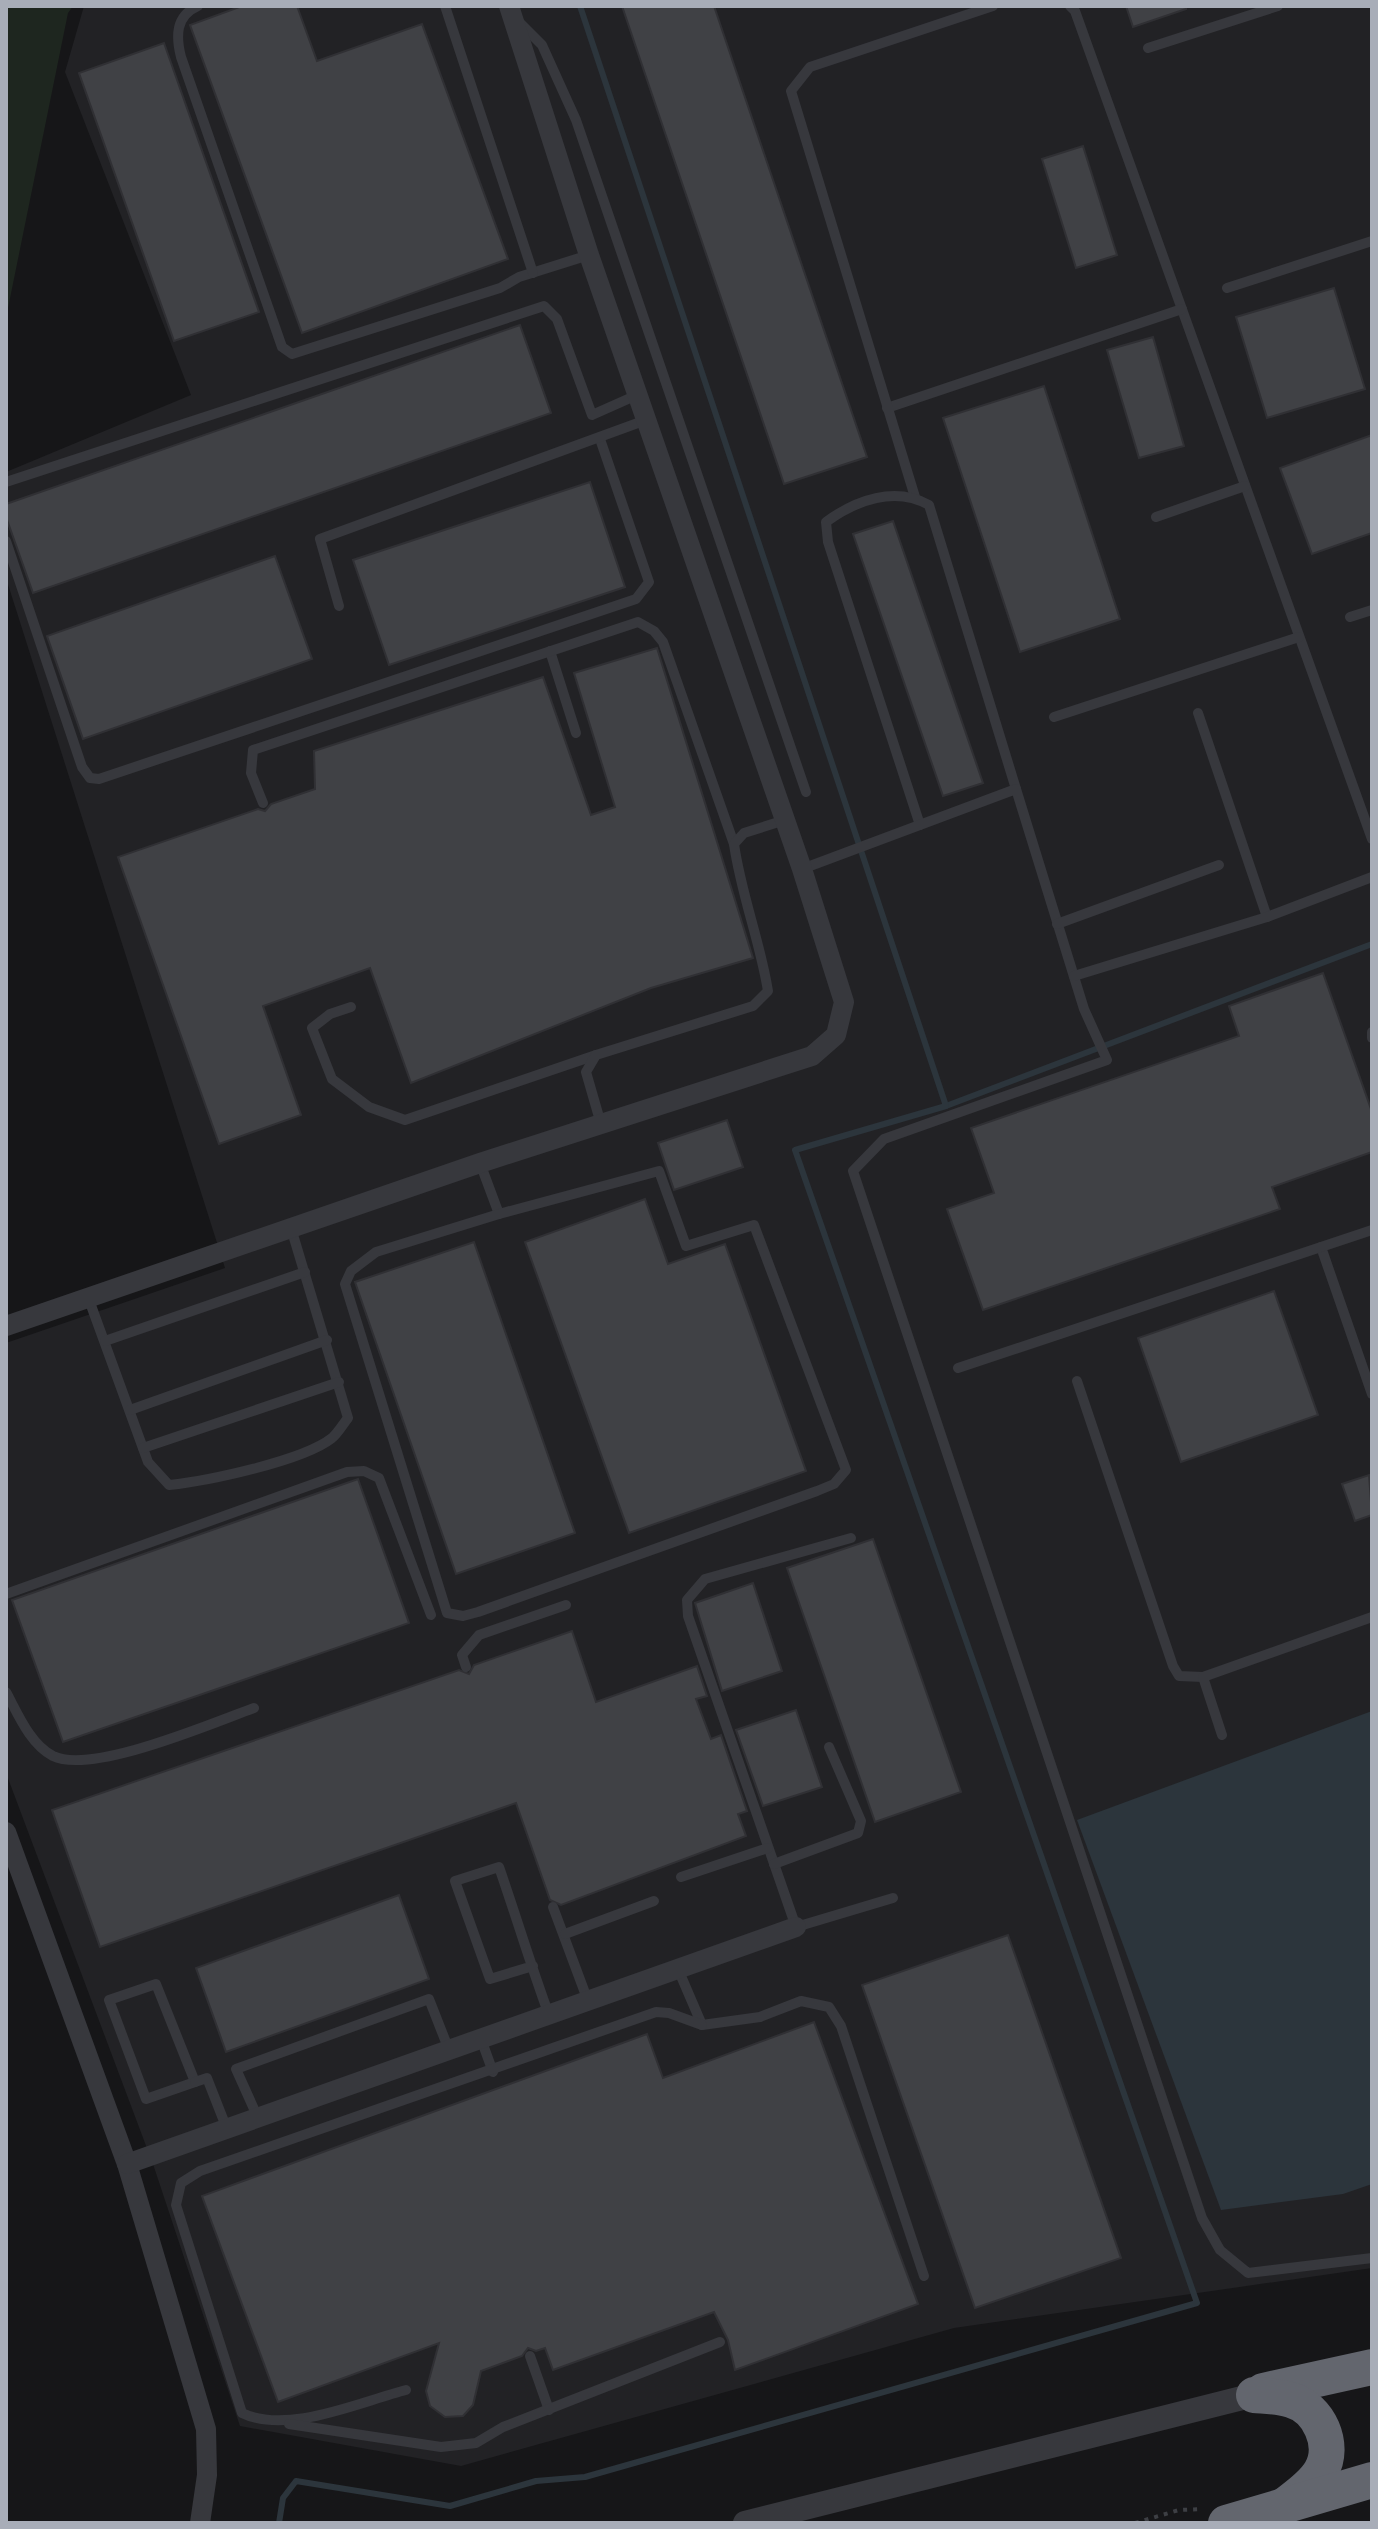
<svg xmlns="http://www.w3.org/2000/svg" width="1378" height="2529" viewBox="0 0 1378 2529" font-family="Inter,sans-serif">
<rect width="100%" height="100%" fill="#161618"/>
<path fill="#222225" d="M84,6H1372V2268L954,2328L461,2466L240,2426L154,2167L6,1773V1343L225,1268L6,578V472L191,395L65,72Z"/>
<path fill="#1e261f" d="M6,6H73L68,13L6,318Z"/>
<path fill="#2c353c" d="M1372,1711V2184L1343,2194L1221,2210L1077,1820Z"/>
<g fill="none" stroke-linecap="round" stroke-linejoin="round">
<g stroke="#2c353c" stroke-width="6">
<path d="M946,1106L1372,944"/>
<path d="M279,2523L283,2498L296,2481L450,2506L536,2481L585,2477L1197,2303L795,1150L946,1106L580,6"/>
</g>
</g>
<g fill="#404145" stroke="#303034" stroke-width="2">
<path d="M242,6H297L317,61L422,24L508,259L302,333L190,25Z"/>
<path d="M622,6H714L867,457L784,484Z"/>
<path d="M1126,6H1186V9L1133,27Z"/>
<path d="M164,43L259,312L174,341L79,73Z"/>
<path d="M1083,146L1117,255L1076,268L1042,159Z"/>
<path d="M1334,288L1365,389L1267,418L1236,317Z"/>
<path d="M520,325L551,413L33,593L6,517V504Z"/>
<path d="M1153,337L1184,446L1139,458L1107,350Z"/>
<path d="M1044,386L1120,619L1020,652L943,418Z"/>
<path d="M1372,435V533L1312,554L1280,468Z"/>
<path d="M590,482L625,587L389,665L353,560Z"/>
<path d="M893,521L983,783L943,796L853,534Z"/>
<path d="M275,556L312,659L83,739L47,636Z"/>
<path d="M657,648L753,958L651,988L411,1083L370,968L263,1006L301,1115L219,1144L118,857L258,809L265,811L271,804L315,789L314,751L543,677L591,815L615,807L574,673Z"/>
<path d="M1323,973L1372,1112V1152L1272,1187L1280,1209L983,1310L947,1209L994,1193L971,1128L1239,1036L1229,1006Z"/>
<path d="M727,1120L743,1167L674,1190L658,1143Z"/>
<path d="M645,1199L668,1264L725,1244L806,1471L629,1533L525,1242Z"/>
<path d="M474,1242L575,1533L456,1574L355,1282Z"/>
<path d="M1274,1291L1318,1415L1181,1462L1138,1338Z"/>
<path d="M1369,1475L1372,1515L1355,1521L1342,1484Z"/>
<path d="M358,1479L409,1623L63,1742L12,1600Z"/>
<path d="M873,1539L961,1792L875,1822L787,1568Z"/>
<path d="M753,1583L782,1671L722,1691L695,1603Z"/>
<path d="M572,1631L596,1702L697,1666L707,1696L696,1699L711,1739L721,1735L747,1811L738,1814L746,1836L561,1905L550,1900L516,1803L100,1947L52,1810L459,1670L469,1674L474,1665Z"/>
<path d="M796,1710L822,1787L763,1806L736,1730Z"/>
<path d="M399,1895L429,1979L226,2052L196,1968Z"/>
<path d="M1008,1935L1121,2258L975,2308L862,1985Z"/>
<path d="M814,2022L918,2304L735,2370L728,2340L714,2312L553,2370L545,2348L536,2351L528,2348L522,2356L481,2371L473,2405L463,2416L445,2417L430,2406L426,2391L439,2343L278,2402L202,2196L647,2034L663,2078Z"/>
</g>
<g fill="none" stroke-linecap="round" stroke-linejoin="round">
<path stroke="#3d3f44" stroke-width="4" stroke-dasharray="4 6" stroke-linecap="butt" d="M1135,2523L1179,2510L1203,2509"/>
<g stroke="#37383d" stroke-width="10">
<path d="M198,6C175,16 176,37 181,57L282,347L292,354L500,288L519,277L589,255"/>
<path d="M445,6L533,273"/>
<path d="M1070,6L1075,11L1372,839"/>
<path d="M520,23L542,45L576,120L806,792"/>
<path d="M1148,48L1278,6"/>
<path d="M1227,288L1372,241"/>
<path d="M887,408L1182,309"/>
<path d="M6,482L544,306L557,319L592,415L637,395"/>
<path d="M915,497L791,91L810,67L993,6"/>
<path d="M1156,517L1245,486"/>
<path d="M6,541L82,767L90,778L99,779L636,599L649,582L600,439"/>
<path d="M339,606L320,539L646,420"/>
<path d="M1350,617L1372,610"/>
<path d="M550,651L576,733"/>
<path d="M1198,713L1267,917"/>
<path d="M1054,717L1299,637"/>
<path d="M263,803L251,773L253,750L638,622L654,631L663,642L734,844"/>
<path d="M920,825L828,542L826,522C856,500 895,486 929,505L1016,789"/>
<path d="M802,869L1016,789L1084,1009L1107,1060L884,1139L853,1171L1202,2218L1220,2250L1248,2273L1372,2258"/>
<path d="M1057,924L1219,865"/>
<path d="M1074,976L1267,917L1372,877"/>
<path d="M351,1007L330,1014L312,1028L332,1079L369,1107L405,1120L596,1055"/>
<path d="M1372,1032V1038"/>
<path d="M601,1124L586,1072L596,1055L753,1006L768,991C760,941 741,894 734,844L744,833L785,820"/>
<path d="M480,1163L499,1214"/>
<path d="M659,1171L686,1246L754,1225L846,1470L834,1484L817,1491L478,1612L463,1616L447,1613L345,1284L351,1271L376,1252L499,1214Z"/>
<path d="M1321,1247L1372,1394"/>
<path d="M88,1297L148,1462L169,1485C207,1481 303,1461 332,1438C338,1433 343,1424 348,1418L291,1228"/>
<path d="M105,1341L305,1272"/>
<path d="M958,1368L1372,1230"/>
<path d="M1077,1381L1173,1666L1179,1676L1203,1677"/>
<path d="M130,1410L327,1340"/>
<path d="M143,1448L339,1382"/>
<path d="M851,1538L705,1579L687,1600L688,1616L796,1927L893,1898"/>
<path d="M6,1594L347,1472L364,1471L379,1478L431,1615"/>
<path d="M466,1667L462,1655L479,1635L566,1605"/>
<path d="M6,1692C18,1714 30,1744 53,1756C92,1775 212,1723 254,1708"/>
<path d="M1222,1735L1203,1677L1372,1617"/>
<path d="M774,1864L858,1833L861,1821L829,1747"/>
<path d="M681,1877L768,1848"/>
<path d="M553,1907L588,2001"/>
<path d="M565,1934L654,1901"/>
<path d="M533,1966L490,1979L455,1881L499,1867C516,1916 531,1966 549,2015"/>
<path d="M678,1969L702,2025L760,2017L801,2001L829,2007L841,2026L924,2276"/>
<path d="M156,1984L195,2082L146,2099L109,2000Z"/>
<path d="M481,2039L493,2072"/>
<path d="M195,2082L207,2078L227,2129"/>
<path d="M258,2118L236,2069L429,1999L449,2050"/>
<path d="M530,2356L549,2410"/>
<path d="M406,2390C359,2402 287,2435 242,2413L176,2205L181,2183L200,2171L656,2012L669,2013L702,2025"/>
<path d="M289,2424L441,2447L476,2443L503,2427L720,2342"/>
</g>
<g stroke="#37383d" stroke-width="20">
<path d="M6,1326L480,1163L812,1056L836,1035L844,1002L802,869L589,255L509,6"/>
<path d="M6,1832L127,2164L206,2429L207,2475L200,2523"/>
<path d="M127,2164L796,1927"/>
</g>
<path stroke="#37383d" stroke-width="24" d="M745,2523L1254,2395"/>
<g stroke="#63666e" stroke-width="36">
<path d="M1263,2391L1372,2367"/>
<path d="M1254,2395C1266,2396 1279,2396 1291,2400C1319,2408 1336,2445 1321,2471C1313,2485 1298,2495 1285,2505"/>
<path d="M1226,2523L1372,2480"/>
</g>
</g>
<rect width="1378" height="2529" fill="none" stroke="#a8adb8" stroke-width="16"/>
</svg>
